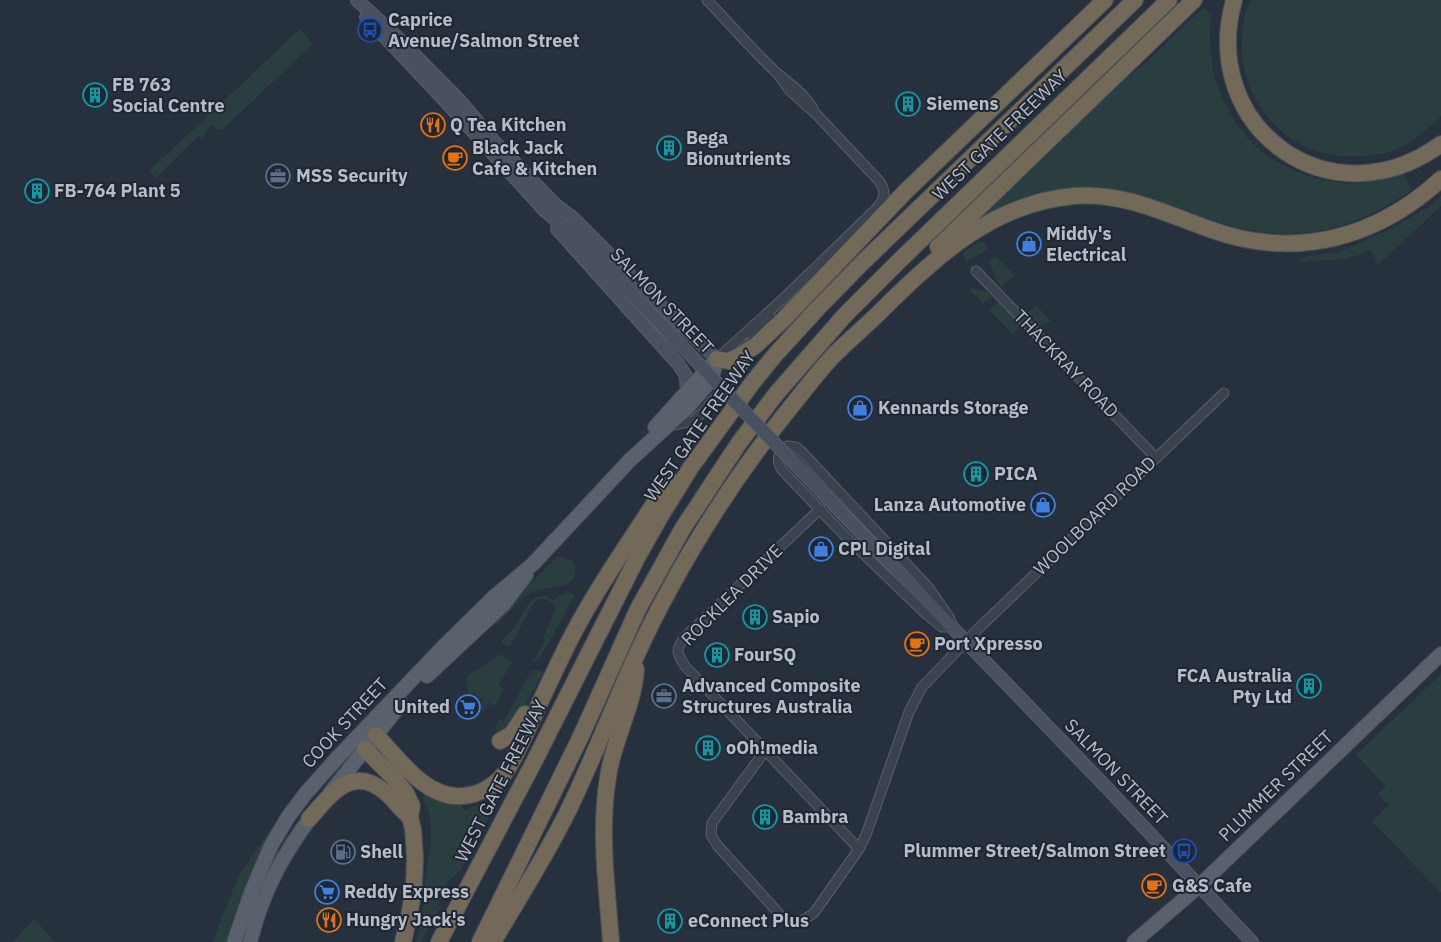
<svg xmlns="http://www.w3.org/2000/svg" width="1441" height="942" viewBox="0 0 1441 942" font-family="'IBM Plex Sans',sans-serif">
<rect width="100%" height="100%" fill="#27303d"/>
<g fill="#2a3d3f">
<path d="M1250,0H1441V116C1428,129 1415,141 1399,148C1388,154 1374,155 1362,156C1277,164 1219,78 1250,0Z"/>
<path d="M1204,7L1210,14C1210,36 1210,58 1215,79C1222,103 1242,136 1262,152C1285,169 1315,180 1343,183C1363,185 1384,178 1403,172L1412,190C1346,235 1288,246 1211,220C1175,208 1140,192 1102,189C1092,188 1079,194 1069,196C1039,204 1010,212 980,220L978,217L1123,80L1141,67Z"/>
<path d="M300,29L313,44L222,130H218L211,125L202,139L199,136L156,178L149,171Z"/>
<path d="M1441,196V206L1378,265L1371,250L1347,259L1298,262L1304,257L1339,252L1388,230L1427,208Z"/>
<path d="M980,241L984,242L987,249C980,256 973,256 966,262L963,253Z"/>
<path d="M995,256L1014,275L1001,287L996,279L989,261Z"/>
<path d="M973,288L985,291L992,296L983,304L970,290Z"/>
<path d="M996,303H999L1020,324V327L1013,334L989,310Z"/>
<path d="M1036,305L1051,321L1039,327L1028,313Z"/>
<path d="M559,556L571,560C574,563 575,566 575,570C575,593 545,584 530,593C517,601 507,615 496,626L493,623L553,560Z"/>
<path d="M570,592L574,596L554,634L538,660L535,661L529,658L535,659L545,640L543,637L556,609C552,599 542,596 534,602L510,646L502,644V640C507,634 514,629 518,622C525,610 529,596 546,596L554,601L559,595Z"/>
<path d="M498,654L517,664L511,663L499,685L504,689L495,706L489,702L485,710H481L483,700L479,698L474,693H468L466,677L495,658Z"/>
<path d="M540,670L543,673L512,729L499,734L495,728L499,719L504,721L531,671Z"/>
<path d="M1441,674V893L1372,821L1389,805L1378,794L1386,786L1355,754L1360,751Z"/>
<path d="M331,751L320,769L272,831L246,883L226,942H213L219,924L240,873L290,801L319,769Z"/>
<path d="M426,794C436,801 449,803 461,804L464,810L482,804L497,794L500,796L471,850L465,859L462,869L448,881L439,899L440,900L438,905L441,907L421,942H416C423,921 424,899 426,877C429,851 438,821 422,798Z"/>
<path d="M34,919L55,942H13Z"/>
</g>
<g fill="none" stroke-linecap="round" stroke-linejoin="round">
<g stroke="#58606b" stroke-width="11">
<g id="street">
<path d="M707,0C730,24 752,50 777,73C791,85 802,92 813,108"/>
<path d="M976,271L1156,458"/>
<path d="M717,359L784,298L875,210C884,201 887,193 880,182L817,115L789,90L778,74"/>
<path d="M669,426L693,421L701,414L742,367L754,335L770,316"/>
<path d="M787,446L796,447L801,451L929,588L949,617L953,627H942L925,613L845,536L782,470C776,461 777,452 787,446Z"/>
<path d="M820,509L686,636C675,649 676,652 685,666L859,849"/>
<path d="M765,751L712,823L711,835L717,845L782,917L793,923L805,919L814,913L859,849L866,835L909,712L922,687L981,626L1224,393"/>
</g>
</g>
<g stroke="#58606b" stroke-width="14">
<g id="secondary">
<path d="M357,0L397,37L461,102L493,140L556,205L572,217L654,299L717,359"/>
<path d="M366,17L446,102L544,210L580,240L654,317"/>
<path d="M557,229L679,365L686,376L687,393"/>
<path d="M836,507L1108,789L1252,942"/>
</g>
</g>
<g stroke="#444b57" stroke-width="16">
<g id="primary">
<path d="M655,427L713,363"/>
<path d="M427,676L503,605L526,575"/>
<path d="M330,793L401,704"/>
<path d="M234,942L251,893L271,846L288,817L306,793L339,756L442,648L495,596L533,564L630,460L688,407L711,380L717,359"/>
<path d="M250,942C263,891 283,853 315,812"/>
<path d="M1134,942L1199,886L1441,654"/>
</g>
</g>
<g stroke="#454d58" stroke-width="18">
<g id="highway">
<path d="M1234,0C1198,129 1332,224 1441,144"/>
<path d="M938,247L1194,0"/>
<path d="M717,359L728,361L741,355L755,346L783,320L905,192L1105,0"/>
<path d="M376,735C398,758 426,799 462,796C478,795 494,787 504,774C512,763 518,750 524,737C536,711 548,685 561,658C589,598 629,543 665,487L671,481"/>
<path d="M500,741L512,734L525,714"/>
<path d="M365,749L394,778L406,793L412,806L410,817L413,829L415,857L414,885L410,911L403,942"/>
<path d="M309,819C330,795 352,764 385,792C394,799 400,809 410,817"/>
<path d="M439,942L535,760L638,556L660,517L691,467L753,382L775,355L818,308L862,263L1135,0"/>
<path d="M480,942L581,736L638,609L683,528L739,443L776,394L845,315L899,261L1169,0"/>
<path d="M493,942C518,899 546,856 568,811C603,739 629,662 668,592C705,523 748,459 798,398C809,384 821,369 833,356C849,340 867,325 883,309C937,255 994,203 1074,196C1124,192 1166,214 1212,230C1296,260 1377,238 1441,179"/>
<path d="M611,942C607,887 599,832 608,777C613,740 634,706 636,669"/>
</g>
</g>
<use href="#street" stroke="#3a424d" stroke-width="9"/>
<use href="#secondary" stroke="#495160" stroke-width="12"/>
<use href="#primary" stroke="#59616d" stroke-width="14"/>
<use href="#highway" stroke="#736958" stroke-width="16"/>
<g stroke="#58606b" stroke-width="14" stroke-linecap="butt">
<path id="secondary-bridge" d="M654,317L836,507"/>
</g>
<use href="#secondary-bridge" stroke="#495160" stroke-width="12"/>
</g>
<defs>
<g id="bus-ring" transform="scale(1.25)"><circle r="9.5" fill="#1f2733" stroke="#1a4fb4" stroke-width="1.5"/><path d="M-5-6H5V4H4V6H2V4H-2V6H-4V4H-5ZM-3.5-4V0h7V-4ZM-3.5 1.2v1.5H-2V1.2ZM2 1.2v1.5H3.5V1.2Z" fill="#1a4fb4"/></g>
<g id="building-ring" transform="scale(1.25)"><circle r="9.5" fill="#1f2733" stroke="#0f9aa8" stroke-width="1.5"/><path d="M-4-6H4V6H1V3H-1V6H-4ZM-2.5-4.3h1.7v1.8h-1.7ZM.8-4.3h1.7v1.8H.8ZM-2.5-1h1.7V.8h-1.7ZM.8-1h1.7V.8H.8Z" fill="#0f9aa8"/></g>
<g id="restaurant-ring" transform="scale(1.25)"><circle r="9.5" fill="#1f2733" stroke="#e8710a" stroke-width="1.5"/><path d="M-5-6h1v4h1v-4h1v4h1v-4h1v5L-1.5 .5V6h-2V.5L-5-1ZM5-6V6H3V1.5H1.5Q1.5-4 5-6Z" fill="#e8710a"/></g>
<g id="cafe-ring" transform="scale(1.25)"><circle r="9.5" fill="#1f2733" stroke="#e8710a" stroke-width="1.5"/><path d="M-5.5-4.5H6V0H3Q3 3.5 0 3.5H-2.5Q-5.5 3.5-5.5 0ZM3-3.2v2h1.7v-2ZM-6 4.5H4V6H-6Z" fill="#e8710a"/></g>
<g id="office-ring" transform="scale(1.25)"><circle r="9.5" fill="#1f2733" stroke="#5c6f8a" stroke-width="1.5"/><path d="M-6-3h4V-5.5h4V-3h4V5H-6ZM-1-4.5V-3h2v-1.5ZM-6 0V1H6V0Z" fill="#5c6f8a"/></g>
<g id="shop-ring" transform="scale(1.25)"><circle r="9.5" fill="#1f2733" stroke="#3f7fe0" stroke-width="1.5"/><path d="M-5-2.5h2.3a2.7 3.5 0 0 1 5.4 0H5L5.5 6h-11ZM-1.5-2.5h3a1.5 2.3 0 0 0-3 0Z" fill="#3f7fe0"/></g>
<g id="supermarket-ring" transform="scale(1.25)"><circle r="9.5" fill="#1f2733" stroke="#3f7fe0" stroke-width="1.5"/><path d="M-6-5.5h2.5l.6 2H6L4.5 2H-2.5L-4.4-4H-6ZM-1.5 3.2a1.3 1.3 0 1 0 .1 0ZM3 3.2a1.3 1.3 0 1 0 .1 0Z" fill="#3f7fe0"/></g>
<g id="fuel-ring" transform="scale(1.25)"><circle r="9.5" fill="#1f2733" stroke="#5c6f8a" stroke-width="1.5"/><path d="M-5.5-6h7V0h2V4h1.3V-2.5L3-4.5l.8-.8L6-3V5H2.5V1h-1V6h-7ZM-4.2-4.7v3.2H.2V-4.7Z" fill="#5c6f8a"/></g>
</defs>
<g fill-rule="evenodd">
<use href="#bus-ring" x="370" y="30"/>
<use href="#building-ring" x="95" y="95"/>
<use href="#building-ring" x="908" y="104"/>
<use href="#restaurant-ring" x="433" y="125"/>
<use href="#building-ring" x="669" y="148"/>
<use href="#cafe-ring" x="455" y="158"/>
<use href="#office-ring" x="278" y="176"/>
<use href="#building-ring" x="37" y="191"/>
<use href="#shop-ring" x="1029" y="244"/>
<use href="#shop-ring" x="860" y="408"/>
<use href="#building-ring" x="976" y="474"/>
<use href="#shop-ring" x="1043" y="505"/>
<use href="#shop-ring" x="821" y="549"/>
<use href="#building-ring" x="755" y="617"/>
<use href="#cafe-ring" x="917" y="644"/>
<use href="#building-ring" x="717" y="655"/>
<use href="#building-ring" x="1309" y="686"/>
<use href="#office-ring" x="664" y="696"/>
<use href="#supermarket-ring" x="468" y="707"/>
<use href="#building-ring" x="708" y="748"/>
<use href="#building-ring" x="765" y="817"/>
<use href="#bus-ring" x="1184" y="851"/>
<use href="#fuel-ring" x="343" y="852"/>
<use href="#cafe-ring" x="1154" y="886"/>
<use href="#supermarket-ring" x="327" y="892"/>
<use href="#restaurant-ring" x="329" y="920"/>
<use href="#building-ring" x="670" y="921"/>
</g>
<g text-anchor="middle" stroke-width="4" stroke-linejoin="round" paint-order="stroke">
<g font-size="18" font-weight="bold" fill="#b7bdc8" stroke="#1f2733" text-anchor="start">
<text x="388" y="26">Caprice<tspan x="388" dy="21">Avenue/Salmon Street</tspan></text>
<text x="112" y="91">FB 763<tspan x="112" dy="21">Social Centre</tspan></text>
<text x="926" y="110">Siemens</text>
<text x="450" y="131">Q Tea Kitchen</text>
<text x="686" y="144">Bega<tspan x="686" dy="21">Bionutrients</tspan></text>
<text x="472" y="154">Black Jack<tspan x="472" dy="21">Cafe &amp; Kitchen</tspan></text>
<text x="296" y="182">MSS Security</text>
<text x="54" y="197">FB-764 Plant 5</text>
<text x="1046" y="240">Middy's<tspan x="1046" dy="21">Electrical</tspan></text>
<text x="878" y="414">Kennards Storage</text>
<text x="994" y="480">PICA</text>
<text x="1026" y="511" text-anchor="end">Lanza Automotive</text>
<text x="838" y="555">CPL Digital</text>
<text x="772" y="623">Sapio</text>
<text x="934" y="650">Port Xpresso</text>
<text x="734" y="661">FourSQ</text>
<text x="1292" y="682" text-anchor="end">FCA Australia<tspan x="1292" dy="21">Pty Ltd</tspan></text>
<text x="682" y="692">Advanced Composite<tspan x="682" dy="21">Structures Australia</tspan></text>
<text x="450" y="713" text-anchor="end">United</text>
<text x="726" y="754">oOh!media</text>
<text x="782" y="823">Bambra</text>
<text x="1166" y="857" text-anchor="end">Plummer Street/Salmon Street</text>
<text x="360" y="858">Shell</text>
<text x="1172" y="892">G&amp;S Cafe</text>
<text x="344" y="898">Reddy Express</text>
<text x="346" y="926">Hungry Jack's</text>
<text x="688" y="927">eConnect Plus</text>
</g>
<g font-size="18" fill="#b7bdc8" stroke="#1f2733">
<text transform="translate(1000 135) rotate(-44)" y="6">WEST GATE FREEWAY</text>
<text transform="translate(662 301) rotate(46)" y="6">SALMON STREET</text>
<text transform="translate(1066 364) rotate(46)" y="6">THACKRAY ROAD</text>
<text transform="translate(700 426) rotate(-55)" y="6">WEST GATE FREEWAY</text>
<text transform="translate(1095 516) rotate(-44)" y="6">WOOLBOARD ROAD</text>
<text transform="translate(732 595) rotate(-45)" y="6">ROCKLEA DRIVE</text>
<text transform="translate(345 723) rotate(-47)" y="6">COOK STREET</text>
<text transform="translate(1116 772) rotate(46)" y="6">SALMON STREET</text>
<text transform="translate(501 781) rotate(-63)" y="6">WEST GATE FREEWAY</text>
<text transform="translate(1276 786) rotate(-44)" y="6">PLUMMER STREET</text>
</g>
</g>
</svg>
